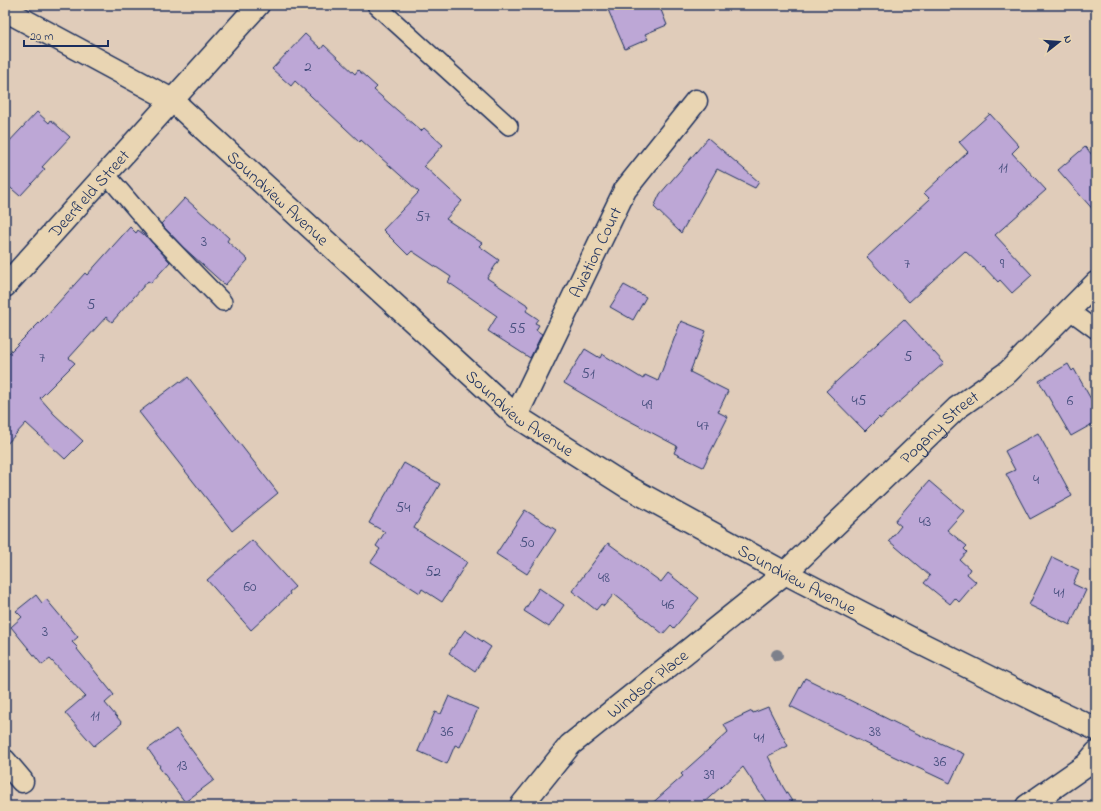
<svg xmlns="http://www.w3.org/2000/svg" width="1101" height="811" viewBox="0 0 1101 811" font-family="'Indie Flower',sans-serif">
<rect width="100%" height="100%" fill="#e0ccba"/>
<filter id="ink" filterUnits="userSpaceOnUse"><feTurbulence type="fractalNoise" baseFrequency=".025" numOctaves="2"/><feDisplacementMap in="SourceGraphic" scale="8" xChannelSelector="R" yChannelSelector="G"/><feConvolveMatrix kernelMatrix="1 2 1 2 8 2 1 2 1" color-interpolation-filters="sRGB"/></filter>
<g filter="url(#ink)">
<g fill="#bda7d6" stroke="#1b2f5e">
<path d="M606,5H659L667,25L645,34L648,39L625,49Z"/>
<path d="M305,34L321,49L324,45L355,74L358,70L377,87L374,90L421,131L424,128L443,145L424,166L462,201L446,219L482,243L479,246L499,260L487,278L529,306L526,311L538,319L535,323L539,325L536,330L542,334L530,358L488,331L497,316L448,282L451,277L412,251L408,255L383,230L419,192L361,140L360,142L295,81L291,86L272,69Z"/>
<path d="M37,112L49,123L51,120L70,137L42,167L45,169L20,196L5,183V146Z"/>
<path d="M990,114L1019,146L1012,153L1046,190L995,235L1032,275L1012,293L1000,280L998,282L983,266L982,267L965,251L909,302L867,257L930,199L924,193L968,152L959,142Z"/>
<path d="M708,138L759,182L755,188L717,169L681,233L654,207L660,194Z"/>
<path d="M1085,147L1096,159V213L1058,170Z"/>
<path d="M185,198L229,238L227,241L248,260L225,285L183,247L161,224Z"/>
<path d="M130,227L136,233L138,230L148,238L170,262L151,283L148,281L112,322L106,317L69,358L75,363L40,398L54,414L83,441L65,459L26,423L5,446V357L47,315L85,273L87,275Z"/>
<path d="M624,285L646,297L633,320L610,307Z"/>
<path d="M904,319L944,363L880,419L879,417L865,431L826,391Z"/>
<path d="M681,321L706,331L690,372L728,391L718,412L728,417L703,467L674,453L677,446L613,412L564,383L585,349L600,358L602,354L643,379L645,375L658,381Z"/>
<path d="M1068,364L1072,371L1074,369L1096,408V422L1071,436L1039,381Z"/>
<path d="M188,377L278,493L232,531L139,412L180,381L181,383Z"/>
<path d="M1038,433L1072,496L1030,519L1006,474L1015,470L1005,451Z"/>
<path d="M404,463L440,484L414,528L467,562L442,602L422,589L420,593L371,562L380,549L376,546L385,532L369,523Z"/>
<path d="M929,481L964,511L947,530L967,546L964,549L967,552L960,560L970,569L967,574L976,582L959,602L955,598L950,604L924,583L930,576L889,541L901,526L895,521Z"/>
<path d="M525,510L556,530L527,574L496,554Z"/>
<path d="M252,540L295,587L289,592L290,594L251,630L207,580Z"/>
<path d="M608,543L661,582L668,573L699,598L674,628L671,625L663,634L614,594L604,606L601,604L596,610L572,591Z"/>
<path d="M1052,557L1079,570L1073,584L1086,590L1070,625L1029,605Z"/>
<path d="M539,588L564,605L549,627L524,611Z"/>
<path d="M36,595L42,603L46,599L78,637L72,642L78,648L77,649L114,695L105,703L122,723L94,746L65,713L85,696L50,659L42,665L11,627L22,617L16,611Z"/>
<path d="M465,630L491,647L475,671L449,653Z"/>
<path d="M805,678L928,739L929,738L964,754L950,783L840,731L790,706Z"/>
<path d="M449,696L478,709L460,747L455,745L447,764L418,751L435,712L441,714Z"/>
<path d="M768,707L788,746L768,756L783,787L795,806H769L743,767L700,806H649L683,776L681,774L728,732L724,724L752,711L753,713Z"/>
<path d="M176,729L214,780L185,802L159,767L160,766L148,749Z"/>
</g>
<g fill="none" stroke-linecap="round" stroke-linejoin="round">
<g stroke="#1b2f5e" stroke-width="20">
<g id="service">
<path d="M376,5L509,126"/>
<path d="M106,174L158,235L223,302"/>
<path d="M1070,311L1096,330"/>
</g>
</g>
<g stroke="#1b2f5e" stroke-width="25">
<g id="minor">
<path id="s1" d="M5,10L172,100L516,416L626,486L785,573L920,643L1053,709L1096,729"/>
<path id="s2" d="M5,286L258,5"/>
<path id="s3" d="M516,416L625,190L696,101"/>
<path d="M5,761L22,781"/>
<path id="s4" d="M521,806L570,745L785,573L957,408L1008,372L1096,283"/>
<path d="M1027,806L1086,765L1096,753"/>
</g>
</g>
<use href="#service" stroke="#e9d5b3" stroke-width="17"/>
<use href="#minor" stroke="#e9d5b3" stroke-width="22"/>
</g>
<circle fill="#7d808b" cx="777" cy="655" r="6"/>
</g>
<g text-anchor="middle" stroke-width="4" stroke-linejoin="round" paint-order="stroke">
<g font-size="15" fill="#444d7c">
<text x="308" y="71">2</text>
<text x="1003" y="172">11</text>
<text x="423" y="221">57</text>
<text x="204" y="246">3</text>
<text x="907" y="268">7</text>
<text x="1002" y="268">9</text>
<text x="91" y="309">5</text>
<text x="517" y="333">55</text>
<text x="908" y="361">5</text>
<text x="42" y="362">7</text>
<text x="588" y="378">51</text>
<text x="859" y="405">45</text>
<text x="1070" y="405">6</text>
<text x="647" y="409">49</text>
<text x="703" y="430">47</text>
<text x="1036" y="484">4</text>
<text x="403" y="512">54</text>
<text x="925" y="526">43</text>
<text x="527" y="547">50</text>
<text x="433" y="576">52</text>
<text x="604" y="582">48</text>
<text x="250" y="591">60</text>
<text x="1059" y="597">41</text>
<text x="668" y="609">46</text>
<text x="45" y="636">3</text>
<text x="95" y="720">11</text>
<text x="447" y="736">36</text>
<text x="875" y="736">38</text>
<text x="759" y="742">41</text>
<text x="940" y="766">36</text>
<text x="182" y="770">13</text>
<text x="709" y="779">39</text>
</g>
<g font-size="17" fill="#1b2f5e" stroke="#e9d5b3">
<text dy="6" stroke="none"><textPath href="#s2" startOffset="125">Deerfield Street</textPath></text>
<text dy="6" stroke="none"><textPath href="#s1" startOffset="334">Soundview Avenue</textPath></text>
<text dy="6" stroke="none"><textPath href="#s3" startOffset="182">Aviation Court</textPath></text>
<text dy="6" stroke="none"><textPath href="#s1" startOffset="658">Soundview Avenue</textPath></text>
<text dy="6" stroke="none"><textPath href="#s4" startOffset="566">Pogany Street</textPath></text>
<text dy="6" stroke="none"><textPath href="#s1" startOffset="982">Soundview Avenue</textPath></text>
<text dy="6" stroke="none"><textPath href="#s4" startOffset="177">Windsor Place</textPath></text>
</g>
</g>
<rect width="1101" height="811" fill="none" stroke="#e9d5b3" stroke-width="20"/>
<rect x="10" y="10" width="1081" height="791" fill="none" stroke="#1b2f5e" stroke-width="1.5" filter="url(#ink)"/>
<g transform="translate(1059 42) rotate(73)" stroke="#e9d5b3" stroke-width="3" paint-order="stroke">
<path d="M0-3L7 15L0 10L-7 15Z" fill="#1b2f5e"/>
<text y="-6" font-size="11" font-weight="bold" text-anchor="middle" fill="#1b2f5e">N</text>
</g>
<path d="M24 40v6h84v-6" fill="none" stroke="#1b2f5e" stroke-width="2"/>
<text x="30" y="40" font-size="12" fill="#1b2f5e" stroke="#e9d5b3" stroke-width="3" paint-order="stroke">20 m</text>
</svg>
